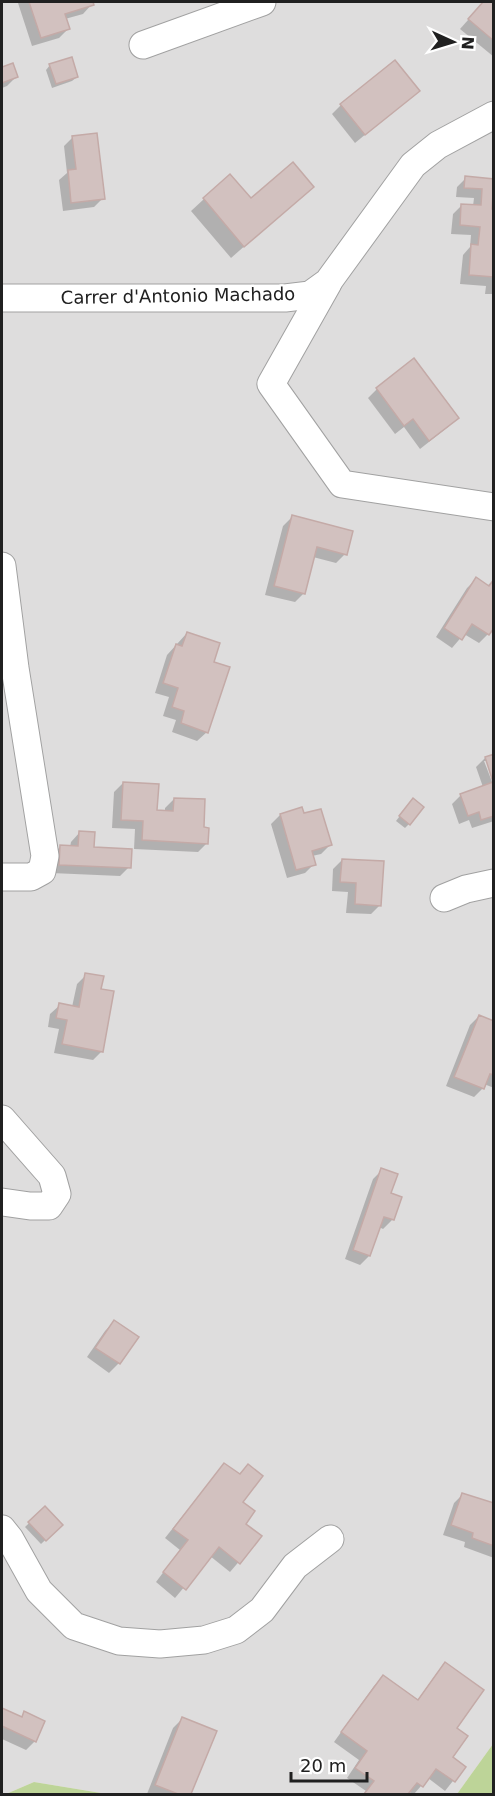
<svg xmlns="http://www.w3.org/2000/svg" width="495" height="1796" viewBox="0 0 495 1796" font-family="'DejaVu Sans',sans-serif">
<rect width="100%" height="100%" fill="#f1eae6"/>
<path fill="#dedddd" d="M2,2H493V1744L457,1794H107L34,1782L6,1794H2Z"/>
<g fill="#bdd498">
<path d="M493,1744V1794H457Z"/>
<path d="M34,1782L107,1794H6Z"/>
</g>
<g fill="#0003">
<path d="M20,2H92V4L83,14L65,19L68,29L59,38L32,46L18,3Z"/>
<path d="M484,2H494V57L460,29Z"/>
<path d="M12,65L16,77L7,86L2,88V69Z"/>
<path d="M50,65L77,77L72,81L52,88L46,70Z"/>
<path d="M418,91L355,143L332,114L341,105Z"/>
<path d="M73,137L103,198L94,207L63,211L59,180L67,173L64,146Z"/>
<path d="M466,178L492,180L490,210H494L493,294H485L486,286L460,284L463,255L470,247L471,235L451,234L453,214L462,205L473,206L474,198L456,197L457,187Z"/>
<path d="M312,187L231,258L191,211L204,199L251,200Z"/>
<path d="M377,389L457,418L448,427L420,449L404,427L395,434L368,398Z"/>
<path d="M292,517L345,554L336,563L313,557L304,593L295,602L265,595L283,526Z"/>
<path d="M476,579L487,586L494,580V626L488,634L479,643L464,634L452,648L436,637L467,588Z"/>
<path d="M187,633L212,663L207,732L197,741L172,732L176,720L163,716L169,697L155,693L167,655Z"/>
<path d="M494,755L488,761H484L494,787V821L472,828L469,820L459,824L452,804L461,795L483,787L476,767L485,758Z"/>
<path d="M123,783L156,811L165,812V808L174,799L202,829L207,843L198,852L134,849L135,829L112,828L114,792Z"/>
<path d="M409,804V824L405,828L396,821Z"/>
<path d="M280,815H303L330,845L321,854L312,856L314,864L305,873L287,878L271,824Z"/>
<path d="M2,822H3V848L2,850Z"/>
<path d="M80,832L92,848L129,867L120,876L51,873V856L60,847H70L71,842Z"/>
<path d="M342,860L380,905L371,914L346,913L348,892L332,891L333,869Z"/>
<path d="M86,975L99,990L102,1051L93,1060L54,1053L59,1029L48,1027L50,1014L60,1005L72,1007L77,984Z"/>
<path d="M479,1016L494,1022V1088L484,1084L483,1088L474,1097L446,1086L470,1025Z"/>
<path d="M382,1170L389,1194L400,1198L392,1220L383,1229L379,1227L369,1256L360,1265L345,1259L373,1179Z"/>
<path d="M114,1322L136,1337L118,1364L109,1373L87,1357L105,1331Z"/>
<path d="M225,1465L238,1475L248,1466L241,1502L243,1524L260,1537L230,1572L210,1556L175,1598L156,1582L180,1550L165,1538L216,1474Z"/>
<path d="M463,1494L494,1505V1558L464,1547L465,1542L443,1535L454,1503Z"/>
<path d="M45,1508L61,1525L41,1544L25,1527Z"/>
<path d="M446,1664L455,1728L451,1758L464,1767L445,1791L428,1778L414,1794L408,1792L407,1794H363L366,1791L347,1778L359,1760L334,1742L374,1686L383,1677L417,1701L437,1673Z"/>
<path d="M2,1710L20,1718L25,1713L35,1741L26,1750L2,1739Z"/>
<path d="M182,1719L215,1732L190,1794H147L173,1728Z"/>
</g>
<g fill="#d2c1bf" stroke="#c4aaa7" stroke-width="1.5">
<path d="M29,2H93L94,5L65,14L70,29L41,38Z"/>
<path d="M483,2H494V41L468,19Z"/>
<path d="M72,57L78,77L56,84L49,64Z"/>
<path d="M395,60L420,91L365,135L340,104Z"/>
<path d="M13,63L18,77L2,83V67Z"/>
<path d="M97,133L105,199L71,203L68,170L76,169L72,136Z"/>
<path d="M293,162L314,187L244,247L203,198L230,174L251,198Z"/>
<path d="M465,176L494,179L492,209H494V277L469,275L471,244L478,245L480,227L460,225L461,204L481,205L482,189L464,188Z"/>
<path d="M414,358L459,418L429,441L413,419L404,426L376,388Z"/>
<path d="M292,515L353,531L347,555L317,547L305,594L274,586Z"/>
<path d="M476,577L489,586L494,579V628L489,635L472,624L462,640L444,628Z"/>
<path d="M187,632L220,643L214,662L230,667L208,733L181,723L184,711L172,707L178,688L163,683L176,644L182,646Z"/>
<path d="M494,754V816L481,820L479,812L468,816L460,794L493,782L485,757Z"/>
<path d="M123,782L159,784L157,810L173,811L174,798L205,799L204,827L209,828L208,844L142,840L143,821L121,820Z"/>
<path d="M413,798L424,807L410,825L399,816Z"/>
<path d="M302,807L304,813L321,809L332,845L312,851L316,865L296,870L280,814Z"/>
<path d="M79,831L95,832L94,847L132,849L131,868L59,865L60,845L78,846Z"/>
<path d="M342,859L384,861L381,906L355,904L356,883L340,882Z"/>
<path d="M85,973L104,976L101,989L114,991L103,1052L62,1044L67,1020L56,1018L59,1003L79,1007Z"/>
<path d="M479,1015L494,1021V1075L490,1074L484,1089L454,1077Z"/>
<path d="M381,1168L398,1174L391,1193L402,1197L394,1220L384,1217L370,1256L353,1250Z"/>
<path d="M114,1320L139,1337L120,1364L95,1348Z"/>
<path d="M224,1463L240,1474L248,1464L263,1476L243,1502L255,1511L246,1524L262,1536L240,1564L219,1547L186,1590L163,1572L188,1540L173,1529Z"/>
<path d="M462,1493L494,1503V1546L472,1538L473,1533L451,1525Z"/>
<path d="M45,1506L63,1525L46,1541L28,1522Z"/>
<path d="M445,1662L484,1690L457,1728L468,1736L453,1757L466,1767L455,1782L436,1769L423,1787L417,1783L408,1794H364L374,1781L355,1768L367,1751L341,1732L383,1675L418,1700Z"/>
<path d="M2,1708L22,1717L24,1711L45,1721L36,1742L2,1726Z"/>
<path d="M182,1717L217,1731L191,1794H178L155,1785Z"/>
</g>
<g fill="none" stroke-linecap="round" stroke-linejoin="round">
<g stroke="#a1a1a1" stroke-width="29">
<g id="minor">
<path d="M143,45L262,2"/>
<path d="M328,283L271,384L342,484L494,507"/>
<path d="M2,298H285L310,295L328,282L413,165L438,145L494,115"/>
<path d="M2,566L15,668L45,856L42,871L31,877H2"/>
<path d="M444,898L466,889L494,883"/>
<path d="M2,1119L52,1176L57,1194L49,1206H30L2,1202"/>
<path d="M2,1529L10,1539L39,1591L74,1626L119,1641L160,1644L204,1640L236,1630L262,1610L295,1566L330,1539"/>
</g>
</g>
<use href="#minor" stroke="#fff" stroke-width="27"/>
</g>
<g text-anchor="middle" stroke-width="4.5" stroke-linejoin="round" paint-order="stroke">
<g font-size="18" fill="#202020" stroke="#fff">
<text transform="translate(178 296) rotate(-1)" y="6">Carrer d'Antonio Machado</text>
</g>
</g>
<rect width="495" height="1796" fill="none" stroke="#202020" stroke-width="6"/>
<g transform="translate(453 42) rotate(94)" stroke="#ffffff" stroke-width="4.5" paint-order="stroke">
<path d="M0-4.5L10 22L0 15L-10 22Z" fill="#202020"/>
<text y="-9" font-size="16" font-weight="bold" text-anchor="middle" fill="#202020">N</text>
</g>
<path d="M291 1772v9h76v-9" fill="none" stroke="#202020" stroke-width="3"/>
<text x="300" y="1772" font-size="18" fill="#202020" stroke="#ffffff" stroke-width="4.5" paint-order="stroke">20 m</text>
</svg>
